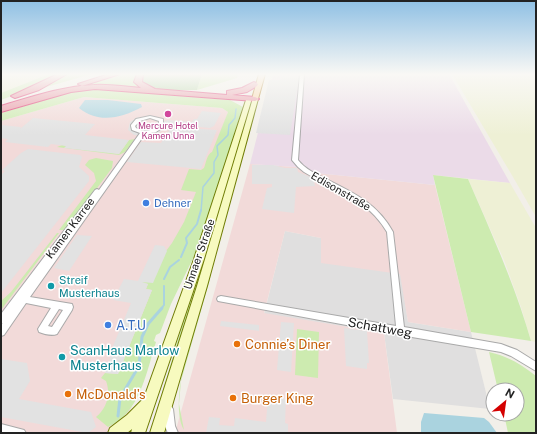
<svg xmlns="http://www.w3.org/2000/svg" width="537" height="434" viewBox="0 0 537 434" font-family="'Public Sans',sans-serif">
<rect width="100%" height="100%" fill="#f2efe9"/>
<path fill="#e0dfdf" d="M285,231L321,238L390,271L401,274L408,322L471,332L490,409L393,399L384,333L264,314Z"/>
<g fill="#f2dad9">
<path d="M84,97L222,108L228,112L123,433H1V121Z"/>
<path d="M250,164L296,167L306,172L435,185L471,332L408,322L400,274L321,263V238L285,231L264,313L384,333L397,433H175Z"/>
</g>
<path fill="#ebdbe8" d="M273,74H449L510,183L433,175L435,185L306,172L296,167L250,164Z"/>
<g fill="#eef0d5">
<path d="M1,74H49L1,93Z"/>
<path d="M452,74H536V217L513,177Z"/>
<path d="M468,179L510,183L536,228V342L531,341L521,307L504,260Z"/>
</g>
<g fill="#cdebb0">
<path d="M49,74H60L35,87L1,100V93Z"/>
<path d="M64,74H92L39,89Z"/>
<path d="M125,74H138L134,80L136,84L145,90L79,87Z"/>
<path d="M202,74H238L237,78L197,90Z"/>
<path d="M91,89L230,100L243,107L197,250L171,304L160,333L156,335L154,341L156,342C146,373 140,413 108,427L96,417C107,408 111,394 106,381L101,378L105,373L118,374L152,290L146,289L148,284L142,283L172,243L184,222L196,192L181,190L189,169L201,170L204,168C206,163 207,154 212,152L228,112L222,108L84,97L1,121V113L71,92Z"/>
<path d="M135,139L125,152L119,155L57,147L62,145L119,154L129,140Z"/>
<path d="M96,158L113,161L112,168L66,230H59L96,181L94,173L85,165L89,160Z"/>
<path d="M433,175L468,179C491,232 515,285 531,341L471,332Z"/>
<path d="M57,233H59L1,310V301L11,292Z"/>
<path d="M204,265L153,433H150L200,266Z"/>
<path d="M212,267L210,279L181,381L179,404L184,430C166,397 201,304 212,267Z"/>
<path d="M297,329L319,332L318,378L295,375Z"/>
<path d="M489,352C507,356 521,364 536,376V433H508L504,414H517V390H498Z"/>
</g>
<path fill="#add19e" d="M143,74H202L197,90H166L150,88L142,83L141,76Z"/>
<g fill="#e2e2e2">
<path d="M283,76L299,77L290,135L256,133L269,80H280Z"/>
<path d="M202,111L221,113L214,126L210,128L168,124L159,133L146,136L134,135L128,130L130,122L138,117L143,121L139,127L147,129L154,127L157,122L166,121L167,120L192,122L194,119H197Z"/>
<path d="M33,118L95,124L85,135L129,140L119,154L64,148L66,146L59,145L51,144L48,147L5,142L8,139L1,138V125L21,127L20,129Z"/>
<path d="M171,127L217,130L201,169L127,162L141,142L161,143Z"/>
<path d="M28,149L80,155L82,157L79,167L89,176V181L1,293V175L5,171L2,170L21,153Z"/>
<path d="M252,165H273L285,168H297L298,172L313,178L315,186L296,187L294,213L262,209L267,188L272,187V184H252Z"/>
<path d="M77,235L92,236L69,271L54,268Z"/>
<path d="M155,245L164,246L167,251L153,283L142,282L148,284L146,289L152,290L118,374L105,373L114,347L113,346L131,303L113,300L124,279L138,281Z"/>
<path d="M221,321L259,325V331L220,326Z"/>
<path d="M281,322L294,323L291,372L277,370Z"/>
<path d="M344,328L367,331L369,363H367V369L346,366Z"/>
<path d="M1,359L27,363L30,381L19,399L91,412L96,427L88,433L1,417Z"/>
<path d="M268,397L286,399L285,423L288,424V433H206L209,417L220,418L219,425L234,426L235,418L266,422Z"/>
</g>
<g fill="#aad3df">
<path d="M85,100H108L141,104L142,107C121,118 99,124 79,108Z"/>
<path d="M424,413L484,418L489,422L497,433H421V422Z"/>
</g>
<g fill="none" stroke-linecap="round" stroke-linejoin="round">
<path stroke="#aad3df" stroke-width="1.5" d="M201,211L203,187L214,173V162L218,155L217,146L228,135L229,125L235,118L236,109"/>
<g stroke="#aad3df" stroke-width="2">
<path d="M181,257L187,243L186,238L197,224L201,210"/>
<path d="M164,279L170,267L179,260"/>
<path d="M161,309L164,305V286"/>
</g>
<path stroke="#aad3df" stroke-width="3" d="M118,416L120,398L139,366L142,337L148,324L162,308"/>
<g stroke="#a9a9a9" stroke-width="2">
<g id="minor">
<path d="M300,74H304L298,160C305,169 316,174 326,179C354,193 378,204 393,232L404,327L501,344L517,350L536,362V371L511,356L501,352L400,335L218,301L217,299L218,297L221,296L396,326L387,232C367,198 336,191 304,172L298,167L292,160Z"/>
<path d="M150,116L163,119V127L156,132L145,134L30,297L72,304L73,307L72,310L57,334C52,336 44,334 39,332L38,329L51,308L26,303L4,335L1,336V325L3,323L1,324V314L95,190L97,189L99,190L140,133L132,130L131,126V125L136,119ZM150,118L159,121V126C151,131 144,133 136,128L135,126L140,121ZM59,309L63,310L52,327L48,326Z"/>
<path d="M168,404L171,406L173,409L175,426L178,433H168C164,426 162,413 165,406Z"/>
<path d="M1,424L24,430L26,433H1Z"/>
</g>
</g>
<g stroke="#707d05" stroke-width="2">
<g id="secondary">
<path d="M247,97L252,98L204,259L145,433H131L132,429L127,433H108L110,428L127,415L144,398L194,259Z"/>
<path d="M253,98L258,99L207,286L164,433H150L197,286Z"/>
</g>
</g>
<g stroke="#a06b00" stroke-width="2">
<path id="primary" d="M259,74H265L258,99L255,101L252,99Z"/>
</g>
<g stroke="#dc2a67" stroke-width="2">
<g id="motorway">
<path d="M58,74H67L39,90L15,98L11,96Z"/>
<path d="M109,74H120L82,86L78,84Z"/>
<path d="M137,74H143L142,82L155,89L227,95V91L242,88L254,82L258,84L257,86L247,92L232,95L255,97L259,99L255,101L95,89L71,92L1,112V106C31,97 63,86 94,85C110,84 126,87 141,88L134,82Z"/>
</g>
</g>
<use href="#minor" fill="#fff" fill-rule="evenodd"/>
<use href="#secondary" fill="#f7fabf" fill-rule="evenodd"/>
<use href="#primary" fill="#fcd6a4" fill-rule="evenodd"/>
<use href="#motorway" fill="#e892a2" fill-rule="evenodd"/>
</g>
<linearGradient id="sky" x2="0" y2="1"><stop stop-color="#8fc0e4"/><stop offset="0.55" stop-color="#f9f8f5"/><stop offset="1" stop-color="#f9f8f5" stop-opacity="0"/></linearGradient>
<rect width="537" height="135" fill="url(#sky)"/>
<circle fill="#d1479c" stroke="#fff" stroke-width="1.5" cx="168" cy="114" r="4"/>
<g fill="#3f7fe0" stroke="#fff" stroke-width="1.5">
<circle cx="146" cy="203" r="4"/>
<circle cx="108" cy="325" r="4"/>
</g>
<g fill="#0f9aa8" stroke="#fff" stroke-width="1.5">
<circle cx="51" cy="286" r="4"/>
<circle cx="62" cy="357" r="4"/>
</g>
<g fill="#e8710a" stroke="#fff" stroke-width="1.5">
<circle cx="237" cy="344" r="4"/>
<circle cx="68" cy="394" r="4"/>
<circle cx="233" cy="398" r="4"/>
</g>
<g text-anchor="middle" stroke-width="3" stroke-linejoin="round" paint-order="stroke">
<g font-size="9" fill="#b23c85" stroke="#fff">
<text x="168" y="129">Mercure Hotel<tspan x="168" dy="10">Kamen Unna</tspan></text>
</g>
<g font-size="11" fill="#222" stroke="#fff">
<text transform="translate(341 191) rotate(30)" y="4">Edisonstraße</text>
<text transform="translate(70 228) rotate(-53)" y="4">Kamen Karree</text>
<text transform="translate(199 254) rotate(-71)" y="4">Unnaer Straße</text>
</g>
<g font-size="11" fill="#366cbe" stroke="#fff" text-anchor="start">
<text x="154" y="207">Dehner</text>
</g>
<g font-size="11" fill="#0d838f" stroke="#fff" text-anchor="start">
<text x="59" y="284">Streif<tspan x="59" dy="13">Musterhaus</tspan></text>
</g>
<g font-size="13" fill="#366cbe" stroke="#fff" text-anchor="start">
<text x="116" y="330">A.T.U</text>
</g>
<g font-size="13" fill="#222" stroke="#fff">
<text transform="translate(380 327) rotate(10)" y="5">Schattweg</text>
</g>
<g font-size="13" fill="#c56008" stroke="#fff" text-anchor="start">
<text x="245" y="349">Connie’s Diner</text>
<text x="76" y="399">McDonald's</text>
<text x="241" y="403">Burger King</text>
</g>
<g font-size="13" fill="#0d838f" stroke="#fff" text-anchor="start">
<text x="70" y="355">ScanHaus Marlow<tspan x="70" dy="15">Musterhaus</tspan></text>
</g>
</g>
<rect width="537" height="434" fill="none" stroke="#222222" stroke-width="4"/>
<g transform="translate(505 402) rotate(29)"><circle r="19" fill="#ffffff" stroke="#a7a7a7"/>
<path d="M0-3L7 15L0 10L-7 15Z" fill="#d40000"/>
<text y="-6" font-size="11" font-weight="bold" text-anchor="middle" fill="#222222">N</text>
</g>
</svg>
